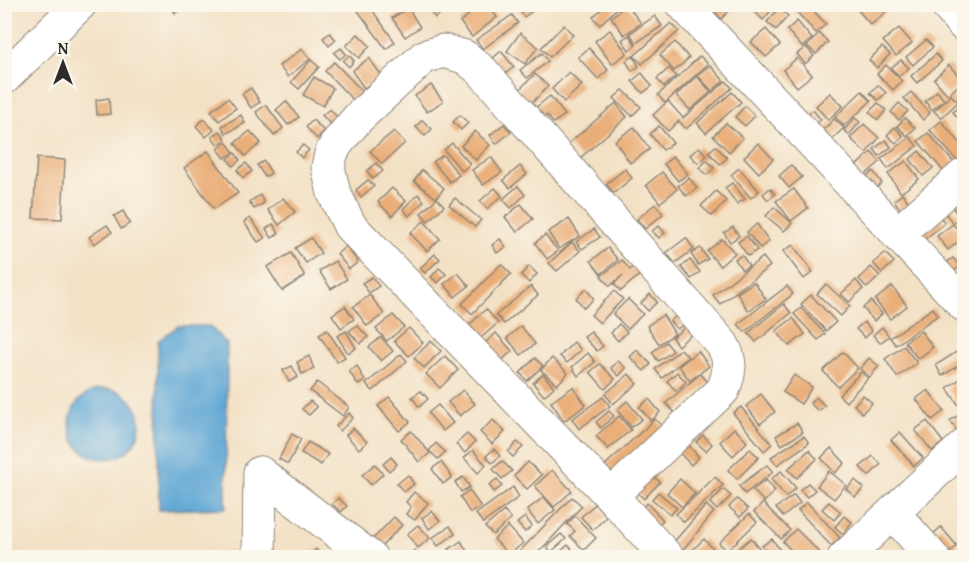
<svg xmlns="http://www.w3.org/2000/svg" width="969" height="562" viewBox="0 0 969 562" font-family="'Gentium Book Plus',serif">
<rect width="100%" height="100%" fill="#fbf7ec"/>
<filter id="ink" filterUnits="userSpaceOnUse"><feTurbulence type="fractalNoise" baseFrequency=".0167" numOctaves="2"/><feDisplacementMap in="SourceGraphic" scale="12" xChannelSelector="R" yChannelSelector="G"/><feConvolveMatrix kernelMatrix="1 2 1 2 8 2 1 2 1" color-interpolation-filters="sRGB"/></filter>
<filter id="wash" filterUnits="userSpaceOnUse"><feTurbulence type="fractalNoise" baseFrequency=".008" numOctaves="4" result="noise"/><feDisplacementMap in="SourceGraphic" scale="24" xChannelSelector="R" yChannelSelector="G"/><feGaussianBlur stdDeviation="1.35" result="paint"/><feColorMatrix in="noise" values="0 0 0 0 0 0 0 0 0 0 0 0 0 0 0 0 0 1.4 0 .05"/><feComposite in="paint" operator="in"/></filter>
<g filter="url(#wash)">
<rect width="100%" height="100%" fill="#f3e1c5"/>
<g fill="#5da6d4" stroke="#446880" stroke-width="1.5">
<path d="M178,326H209L227,344L226,508L159,510L158,341Z"/>
<circle cx="105" cy="424" r="35"/>
</g>
<g id="blocks">
<g fill="#eaae78">
<path d="M169,4H189L175,13Z"/>
<path d="M353,4H368L395,42L386,49Z"/>
<path d="M424,4H441L445,10L435,18Z"/>
<path d="M482,4H487L497,17L472,37L460,22Z"/>
<path d="M515,4H542L524,17Z"/>
<path d="M607,4H616L618,7L600,25L593,17Z"/>
<path d="M719,4H736L721,19L713,10Z"/>
<path d="M747,4H777L763,20Z"/>
<path d="M797,4H807L826,24L816,33L793,8Z"/>
<path d="M627,5L641,23L624,35L611,17Z"/>
<path d="M862,5H884L888,10L871,25L857,9Z"/>
<path d="M408,8L420,27L405,37L392,18Z"/>
<path d="M779,8L788,16L776,30L767,22Z"/>
<path d="M512,15L518,23L483,49L476,40Z"/>
<path d="M655,16L662,26L636,43L630,33Z"/>
<path d="M797,21L812,39L802,47L787,30Z"/>
<path d="M671,23L679,31L642,64L634,56Z"/>
<path d="M564,25L573,35L550,57L541,48Z"/>
<path d="M899,28L912,43L896,56L883,41Z"/>
<path d="M766,29L780,45L766,57L751,42Z"/>
<path d="M610,30L627,53L612,64L595,41Z"/>
<path d="M330,33L336,40L329,46L323,38Z"/>
<path d="M520,33L538,47L525,64L507,51Z"/>
<path d="M819,33L828,42L816,54L807,46Z"/>
<path d="M358,34L370,46L359,58L346,46Z"/>
<path d="M629,35L636,45L629,50L622,40Z"/>
<path d="M926,40L933,47L913,65L906,57Z"/>
<path d="M675,42L689,58L674,71L660,55Z"/>
<path d="M806,47L814,56L805,64L797,54Z"/>
<path d="M882,47L890,54L877,68L869,60Z"/>
<path d="M341,48L346,54L340,59L334,53Z"/>
<path d="M589,48L608,70L598,79L578,57Z"/>
<path d="M302,49L310,59L288,77L279,66Z"/>
<path d="M501,51L514,67L505,74L493,58Z"/>
<path d="M542,53L548,61L527,78L520,70Z"/>
<path d="M936,54L942,61L917,83L911,76Z"/>
<path d="M349,55L354,61L349,67L343,61Z"/>
<path d="M633,56L639,66L632,71L626,61Z"/>
<path d="M700,56L708,64L665,103L658,95Z"/>
<path d="M369,58L382,76L364,88L352,71Z"/>
<path d="M797,58L812,75L797,87L783,70Z"/>
<path d="M311,60L319,67L299,89L291,82Z"/>
<path d="M901,60L909,68L899,76L891,68Z"/>
<path d="M334,62L362,91L353,100L325,71Z"/>
<path d="M710,65L724,81L712,91L697,75Z"/>
<path d="M886,65L902,81L893,90L877,74Z"/>
<path d="M949,65L963,81L948,95L934,79Z"/>
<path d="M669,68L676,76L664,87L657,79Z"/>
<path d="M569,72L582,85L564,102L552,89Z"/>
<path d="M642,73L652,86L643,93L632,81Z"/>
<path d="M535,74L548,86L531,104L518,91Z"/>
<path d="M697,76L711,92L690,110L676,95Z"/>
<path d="M314,77L333,88L323,106L303,95Z"/>
<path d="M726,81L732,88L686,129L679,121L668,131L653,115L668,101L683,118Z"/>
<path d="M431,85L443,101L427,112L415,96Z"/>
<path d="M878,85L886,93L878,100L870,93Z"/>
<path d="M251,88L260,102L251,108L242,94Z"/>
<path d="M623,90L641,107L632,116L614,98Z"/>
<path d="M862,91L871,101L844,126L835,117Z"/>
<path d="M937,91L944,100L932,110L925,101Z"/>
<path d="M732,92L741,102L706,133L697,123Z"/>
<path d="M911,92L930,113L923,120L904,98Z"/>
<path d="M830,93L843,106L828,120L816,106Z"/>
<path d="M951,95L958,102L941,118L934,111Z"/>
<path d="M550,96L565,115L553,123L547,115L542,119L534,109Z"/>
<path d="M109,98L110,114L97,115L96,100Z"/>
<path d="M228,98L236,108L219,121L211,111Z"/>
<path d="M286,101L299,117L288,125L276,110Z"/>
<path d="M616,103L627,117L580,158L568,144Z"/>
<path d="M878,103L886,110L878,120L869,112Z"/>
<path d="M899,103L908,111L899,120L891,112Z"/>
<path d="M963,103L964,104V124L953,112Z"/>
<path d="M266,105L283,128L274,136L256,112Z"/>
<path d="M745,106L755,116L745,126L735,117Z"/>
<path d="M330,109L338,118L330,124L322,115Z"/>
<path d="M813,110L821,120L810,129L802,119Z"/>
<path d="M241,115L245,123L226,134L222,126Z"/>
<path d="M460,115L468,123L461,130L453,122Z"/>
<path d="M855,118L860,122L849,135L844,130Z"/>
<path d="M905,118L915,128L907,136L897,126Z"/>
<path d="M204,119L214,130L206,137L196,126Z"/>
<path d="M834,119L844,128L832,139L823,130Z"/>
<path d="M313,120L324,131L317,139L306,127Z"/>
<path d="M422,120L432,129L425,136L416,127Z"/>
<path d="M941,121L964,147V158L959,163L930,130Z"/>
<path d="M726,123L743,138L729,152L713,136Z"/>
<path d="M504,124L511,132L496,144L490,135Z"/>
<path d="M864,124L879,138L866,153L850,138Z"/>
<path d="M659,126L673,143L663,150L650,134Z"/>
<path d="M634,127L650,149L630,163L615,141Z"/>
<path d="M895,127L903,136L896,143L887,135Z"/>
<path d="M220,131L226,139L218,145L212,137Z"/>
<path d="M250,131L261,143L245,156L235,143Z"/>
<path d="M394,131L405,143L382,164L370,151Z"/>
<path d="M475,131L490,145L476,160L461,146Z"/>
<path d="M928,133L956,165L945,173L918,141Z"/>
<path d="M910,137L917,146L888,169L881,159Z"/>
<path d="M886,140L891,147L879,156L874,149Z"/>
<path d="M226,142L234,152L225,158L218,149Z"/>
<path d="M452,143L470,164L462,171L444,150Z"/>
<path d="M758,143L773,159L759,173L744,157Z"/>
<path d="M303,145L309,150L302,158L296,152Z"/>
<path d="M716,146L727,158L720,164L708,152Z"/>
<path d="M699,147L707,156L698,163L690,155Z"/>
<path d="M208,151L238,193L214,209L184,168Z"/>
<path d="M919,151L933,168L923,176L910,159Z"/>
<path d="M871,152L880,162L865,175L856,166Z"/>
<path d="M235,153L240,160L233,166L228,159Z"/>
<path d="M443,155L459,175L450,182L433,162Z"/>
<path d="M673,156L688,174L678,181L664,164Z"/>
<path d="M491,157L502,172L483,185L472,170Z"/>
<path d="M37,158L65,160L62,219L33,218Z"/>
<path d="M707,160L714,168L707,175L699,168Z"/>
<path d="M264,161L271,173L265,177L257,165Z"/>
<path d="M906,161L919,179L901,193L888,174Z"/>
<path d="M246,163L252,171L243,178L237,170Z"/>
<path d="M376,163L383,171L373,179L367,171Z"/>
<path d="M791,165L802,177L789,188L779,176Z"/>
<path d="M520,166L527,174L510,188L503,180Z"/>
<path d="M739,168L759,191L751,198L731,175Z"/>
<path d="M625,169L632,178L614,193L606,184Z"/>
<path d="M422,170L444,188L436,198L414,181Z"/>
<path d="M873,171L882,183L874,190L864,179Z"/>
<path d="M662,172L677,189L660,203L646,185Z"/>
<path d="M689,178L697,188L686,196L678,186Z"/>
<path d="M368,180L374,186L361,197L356,190Z"/>
<path d="M732,183L745,199L737,204L725,188Z"/>
<path d="M518,186L525,195L511,208L503,199Z"/>
<path d="M392,188L406,201L392,216L378,202Z"/>
<path d="M495,188L502,196L487,209L480,201Z"/>
<path d="M770,188L775,194L768,200L763,194Z"/>
<path d="M794,189L808,208L791,221L776,201Z"/>
<path d="M716,191L726,201L712,216L701,206Z"/>
<path d="M418,194L424,201L409,216L403,209Z"/>
<path d="M903,194L910,204L901,210L894,200Z"/>
<path d="M260,195L264,203L254,209L249,202Z"/>
<path d="M963,196L964,198V214L955,203Z"/>
<path d="M283,198L295,212L279,225L268,210Z"/>
<path d="M437,198L444,206L428,221L421,213Z"/>
<path d="M455,198L481,220L475,227L449,205Z"/>
<path d="M521,204L533,219L517,232L505,217Z"/>
<path d="M655,204L663,214L645,229L637,219Z"/>
<path d="M951,206L961,217L953,223L944,212Z"/>
<path d="M774,207L792,223L784,231L766,216Z"/>
<path d="M123,211L130,223L121,229L114,216Z"/>
<path d="M937,213L945,223L925,239L917,230Z"/>
<path d="M250,218L265,238L258,242L244,222Z"/>
<path d="M569,219L580,236L559,249L548,232Z"/>
<path d="M424,221L440,239L427,251L410,233Z"/>
<path d="M273,224L279,233L272,238L266,229Z"/>
<path d="M757,224L769,241L760,248L747,232Z"/>
<path d="M953,224L964,237L948,250L937,236Z"/>
<path d="M107,225L112,232L94,244L89,237Z"/>
<path d="M659,226L665,233L659,238L652,231Z"/>
<path d="M733,227L739,236L730,242L724,233Z"/>
<path d="M594,229L600,237L582,249L576,242Z"/>
<path d="M545,235L558,251L547,259L535,243Z"/>
<path d="M747,236L757,250L748,256L738,242Z"/>
<path d="M311,238L321,253L306,263L295,248Z"/>
<path d="M686,238L694,249L675,263L666,253Z"/>
<path d="M500,239L506,247L497,253L492,245Z"/>
<path d="M722,239L735,253L720,266L707,251Z"/>
<path d="M572,242L580,251L557,271L549,263Z"/>
<path d="M793,245L813,272L804,279L783,251Z"/>
<path d="M346,246L358,262L349,269L337,254Z"/>
<path d="M608,248L618,260L601,274L591,261Z"/>
<path d="M700,248L708,259L698,265L691,254Z"/>
<path d="M291,253L305,276L282,291L267,267Z"/>
<path d="M885,253L894,262L882,273L873,263Z"/>
<path d="M435,254L440,259L425,273L420,268Z"/>
<path d="M742,255L749,266L742,270L735,259Z"/>
<path d="M763,257L770,266L720,304L713,295Z"/>
<path d="M953,258L960,266L952,273L945,264Z"/>
<path d="M622,260L630,270L637,263L644,271L621,291L614,284L623,275L610,286L601,276Z"/>
<path d="M690,260L700,272L691,279L681,267Z"/>
<path d="M335,261L347,279L331,289L319,271Z"/>
<path d="M501,264L511,274L472,314L462,304Z"/>
<path d="M529,266L537,274L529,283L521,275Z"/>
<path d="M871,267L880,276L867,288L859,279Z"/>
<path d="M439,268L446,274L438,283L431,277Z"/>
<path d="M458,273L469,286L455,297L444,284Z"/>
<path d="M372,277L379,286L369,293L362,283Z"/>
<path d="M856,280L863,289L849,302L841,294Z"/>
<path d="M754,282L766,299L748,311L737,293Z"/>
<path d="M826,284L850,306L841,316L817,294Z"/>
<path d="M531,286L538,295L504,324L496,315Z"/>
<path d="M787,286L793,294L745,332L738,324Z"/>
<path d="M892,286L907,306L890,319L875,300Z"/>
<path d="M586,289L594,299L584,308L576,298Z"/>
<path d="M614,291L623,299L600,323L591,315Z"/>
<path d="M650,294L657,302L648,311L641,303Z"/>
<path d="M370,295L384,314L367,326L353,307Z"/>
<path d="M811,295L836,322L826,331L801,304Z"/>
<path d="M628,299L643,314L628,329L613,314Z"/>
<path d="M871,301L882,314L874,321L863,308Z"/>
<path d="M784,304L791,313L756,342L748,333Z"/>
<path d="M345,306L354,319L341,328L332,315Z"/>
<path d="M801,308L825,334L818,340L794,314Z"/>
<path d="M933,308L938,315L896,345L890,338Z"/>
<path d="M486,309L498,323L481,338L469,325Z"/>
<path d="M681,313L688,321L677,329L670,321Z"/>
<path d="M393,315L404,327L387,341L376,329Z"/>
<path d="M663,315L675,334L659,344L647,326Z"/>
<path d="M793,318L805,334L789,346L776,331Z"/>
<path d="M864,322L872,331L865,338L856,329Z"/>
<path d="M619,324L627,332L618,341L611,333Z"/>
<path d="M357,325L368,337L360,344L349,331Z"/>
<path d="M521,326L535,344L521,355L507,338Z"/>
<path d="M685,327L692,334L678,346L672,338Z"/>
<path d="M882,327L889,336L880,343L873,335Z"/>
<path d="M409,328L423,343L409,356L394,341Z"/>
<path d="M327,330L345,357L337,362L319,335Z"/>
<path d="M346,331L356,348L348,353L337,336Z"/>
<path d="M921,331L933,347L918,359L905,342Z"/>
<path d="M591,332L603,346L597,351L584,337Z"/>
<path d="M496,333L512,351L498,364L482,346Z"/>
<path d="M381,337L393,351L381,361L369,347Z"/>
<path d="M431,341L441,351L424,368L414,358Z"/>
<path d="M574,342L581,350L567,363L560,356Z"/>
<path d="M666,342L673,351L658,361L652,352Z"/>
<path d="M904,346L917,363L897,377L885,359Z"/>
<path d="M964,347V362L942,376L936,365Z"/>
<path d="M681,349L688,357L662,378L655,369Z"/>
<path d="M637,350L651,364L644,371L630,357Z"/>
<path d="M698,351L709,366L690,381L679,366Z"/>
<path d="M843,352L858,368L838,387L823,371Z"/>
<path d="M588,353L595,362L578,376L572,367Z"/>
<path d="M401,354L407,361L373,391L366,384Z"/>
<path d="M309,356L314,369L302,374L297,362Z"/>
<path d="M445,356L458,370L440,388L426,374Z"/>
<path d="M535,358L543,366L527,381L520,373Z"/>
<path d="M552,358L568,373L557,385L541,370Z"/>
<path d="M869,358L879,366L870,377L860,369Z"/>
<path d="M618,361L626,368L619,376L611,368Z"/>
<path d="M600,364L615,379L605,389L590,372Z"/>
<path d="M292,366L298,377L289,382L283,370Z"/>
<path d="M357,366L365,381L358,385L349,371Z"/>
<path d="M677,372L686,382L676,391L667,381Z"/>
<path d="M861,372L868,378L846,402L839,395Z"/>
<path d="M543,374L554,387L544,396L533,383Z"/>
<path d="M629,374L637,384L613,404L605,394Z"/>
<path d="M700,374L709,383L675,413L666,403Z"/>
<path d="M794,375L812,387L801,404L783,392Z"/>
<path d="M963,377L964,379V413L947,388Z"/>
<path d="M317,382L349,407L343,416L310,391Z"/>
<path d="M573,387L586,405L564,421L551,402Z"/>
<path d="M463,390L475,404L460,416L448,402Z"/>
<path d="M928,390L944,411L932,420L916,399Z"/>
<path d="M421,391L428,399L419,407L412,397Z"/>
<path d="M761,394L775,412L760,424L746,406Z"/>
<path d="M863,395L872,403L862,413L854,405Z"/>
<path d="M389,397L410,422L399,431L378,406Z"/>
<path d="M603,397L610,406L579,429L572,419Z"/>
<path d="M816,397L825,406L818,411L810,403Z"/>
<path d="M649,399L660,412L651,421L639,407Z"/>
<path d="M310,401L317,407L309,415L302,409Z"/>
<path d="M627,401L642,419L631,427L617,410Z"/>
<path d="M438,405L453,423L443,431L428,413Z"/>
<path d="M741,407L772,444L764,451L733,413Z"/>
<path d="M609,411L614,416L601,428L596,422Z"/>
<path d="M349,413L353,418L340,431L336,426Z"/>
<path d="M960,414L964,420V429L959,433L950,421Z"/>
<path d="M619,416L631,430L608,449L596,436Z"/>
<path d="M655,419L664,428L612,476L603,467Z"/>
<path d="M493,420L505,432L492,444L480,432Z"/>
<path d="M927,421L943,442L932,451L915,430Z"/>
<path d="M797,423L803,432L782,445L776,436Z"/>
<path d="M353,428L367,442L359,449L346,435Z"/>
<path d="M734,428L747,442L733,456L720,442Z"/>
<path d="M411,431L430,453L419,462L401,439Z"/>
<path d="M900,432L923,458L914,466L891,440Z"/>
<path d="M292,434L301,439L288,464L279,459Z"/>
<path d="M467,434L475,442L465,453L456,444Z"/>
<path d="M703,435L712,444L706,451L696,442Z"/>
<path d="M804,436L809,443L777,465L771,457Z"/>
<path d="M685,441L699,457L691,465L676,449Z"/>
<path d="M308,442L328,454L321,465L301,453Z"/>
<path d="M517,442L523,447L513,457L508,452Z"/>
<path d="M436,443L445,452L438,459L429,451Z"/>
<path d="M831,448L845,463L835,473L821,458Z"/>
<path d="M494,449L500,456L492,463L486,456Z"/>
<path d="M750,449L759,457L737,479L728,470Z"/>
<path d="M473,450L486,465L478,473L464,458Z"/>
<path d="M809,450L817,459L797,478L788,469Z"/>
<path d="M873,456L881,464L869,476L860,467Z"/>
<path d="M391,457L397,464L389,471L383,464Z"/>
<path d="M502,461L512,471L502,479L493,469Z"/>
<path d="M441,462L452,477L443,484L432,469Z"/>
<path d="M528,462L542,475L527,489L514,476Z"/>
<path d="M375,464L383,474L371,485L362,475Z"/>
<path d="M767,465L773,472L745,494L739,486Z"/>
<path d="M552,470L572,491L554,507L535,486Z"/>
<path d="M781,471L796,488L786,497L771,479Z"/>
<path d="M829,471L846,485L834,499L817,486Z"/>
<path d="M408,475L414,484L404,492L397,484Z"/>
<path d="M652,475L660,482L644,499L637,492Z"/>
<path d="M463,477L470,487L461,492L455,482Z"/>
<path d="M715,477L723,485L684,522L676,514Z"/>
<path d="M497,479L502,486L494,492L489,485Z"/>
<path d="M680,479L695,493L682,507L667,493Z"/>
<path d="M766,480L775,491L764,502L753,490Z"/>
<path d="M855,480L864,488L855,497L846,489Z"/>
<path d="M808,483L815,490L807,497L800,490Z"/>
<path d="M513,487L519,497L483,523L476,514Z"/>
<path d="M723,489L731,496L717,510L710,503Z"/>
<path d="M469,490L481,507L470,513L460,497Z"/>
<path d="M414,492L428,503L415,520L406,514L411,507L406,502Z"/>
<path d="M658,492L677,508L670,515L652,499Z"/>
<path d="M794,495L800,503L783,517L776,508Z"/>
<path d="M544,497L555,510L538,524L527,510Z"/>
<path d="M572,497L582,506L533,558H524L519,552Z"/>
<path d="M338,498L347,506L341,512L332,504Z"/>
<path d="M737,499L748,509L740,517L729,507Z"/>
<path d="M807,502L840,538L831,546L798,510Z"/>
<path d="M829,502L841,512L834,520L822,509Z"/>
<path d="M647,503L663,520L654,529L638,512Z"/>
<path d="M763,503L790,530L781,539L754,512Z"/>
<path d="M595,504L607,516L593,530L581,517Z"/>
<path d="M706,505L714,512L681,552L672,544Z"/>
<path d="M432,511L440,521L429,529L422,518Z"/>
<path d="M504,511L511,519L493,535L485,527Z"/>
<path d="M749,514L757,522L727,551L719,543Z"/>
<path d="M575,516L596,538L584,550L570,536L575,531L567,524Z"/>
<path d="M844,516L852,522L843,534L835,527Z"/>
<path d="M394,517L402,525L378,550L370,542Z"/>
<path d="M525,517L532,526L525,532L517,523Z"/>
<path d="M418,525L430,538L418,548L407,534Z"/>
<path d="M450,526L455,534L438,546L432,538Z"/>
<path d="M508,526L523,543L509,555L494,539Z"/>
<path d="M941,527L957,546L948,554L932,535Z"/>
<path d="M796,529L823,556L822,558H799L783,542Z"/>
<path d="M561,534L566,539L551,552L546,547Z"/>
<path d="M751,538L760,549L750,558H727Z"/>
<path d="M704,539L720,556L719,558H695L690,552Z"/>
<path d="M772,539L786,558H772L762,546Z"/>
<path d="M461,541L470,556L468,558H455L449,549Z"/>
<path d="M568,545L575,553L570,558H553Z"/>
<path d="M316,549L324,558H306Z"/>
<path d="M415,550L421,558H408L407,556Z"/>
</g>
</g>
</g>
<g filter="url(#ink)">
<use href="#blocks" fill-opacity="0" stroke="#8f8678" stroke-width="1.5"/>
<g fill="none" stroke-linecap="round" stroke-linejoin="round">
<g stroke="#8f8678" stroke-width="35">
<g id="minor">
<path d="M683,4L964,305"/>
<path d="M946,4L964,25"/>
<path d="M4,78L80,4"/>
<path d="M897,234L964,175"/>
<path d="M260,473L371,558"/>
<path d="M611,496L723,390C730,373 732,360 722,344L482,71L465,57L443,51L424,57L358,118L337,143L331,154L328,167L334,193L350,226L611,496L668,558"/>
<path d="M893,513L933,558"/>
<path d="M259,558L260,473"/>
<path d="M844,558L964,446"/>
</g>
</g>
<use href="#minor" stroke="#fff" stroke-width="33"/>
</g>
</g>
<rect width="969" height="562" fill="none" stroke="#fbf7ec" stroke-width="24"/>
<g transform="translate(63 63)" stroke="#fbf7ec" stroke-width="4.5" paint-order="stroke">
<path d="M0-4.5L10 22L0 15L-10 22Z" fill="#2b2b2b"/>
<text y="-9" font-size="16" font-weight="bold" text-anchor="middle" fill="#2b2b2b">N</text>
</g>
</svg>
